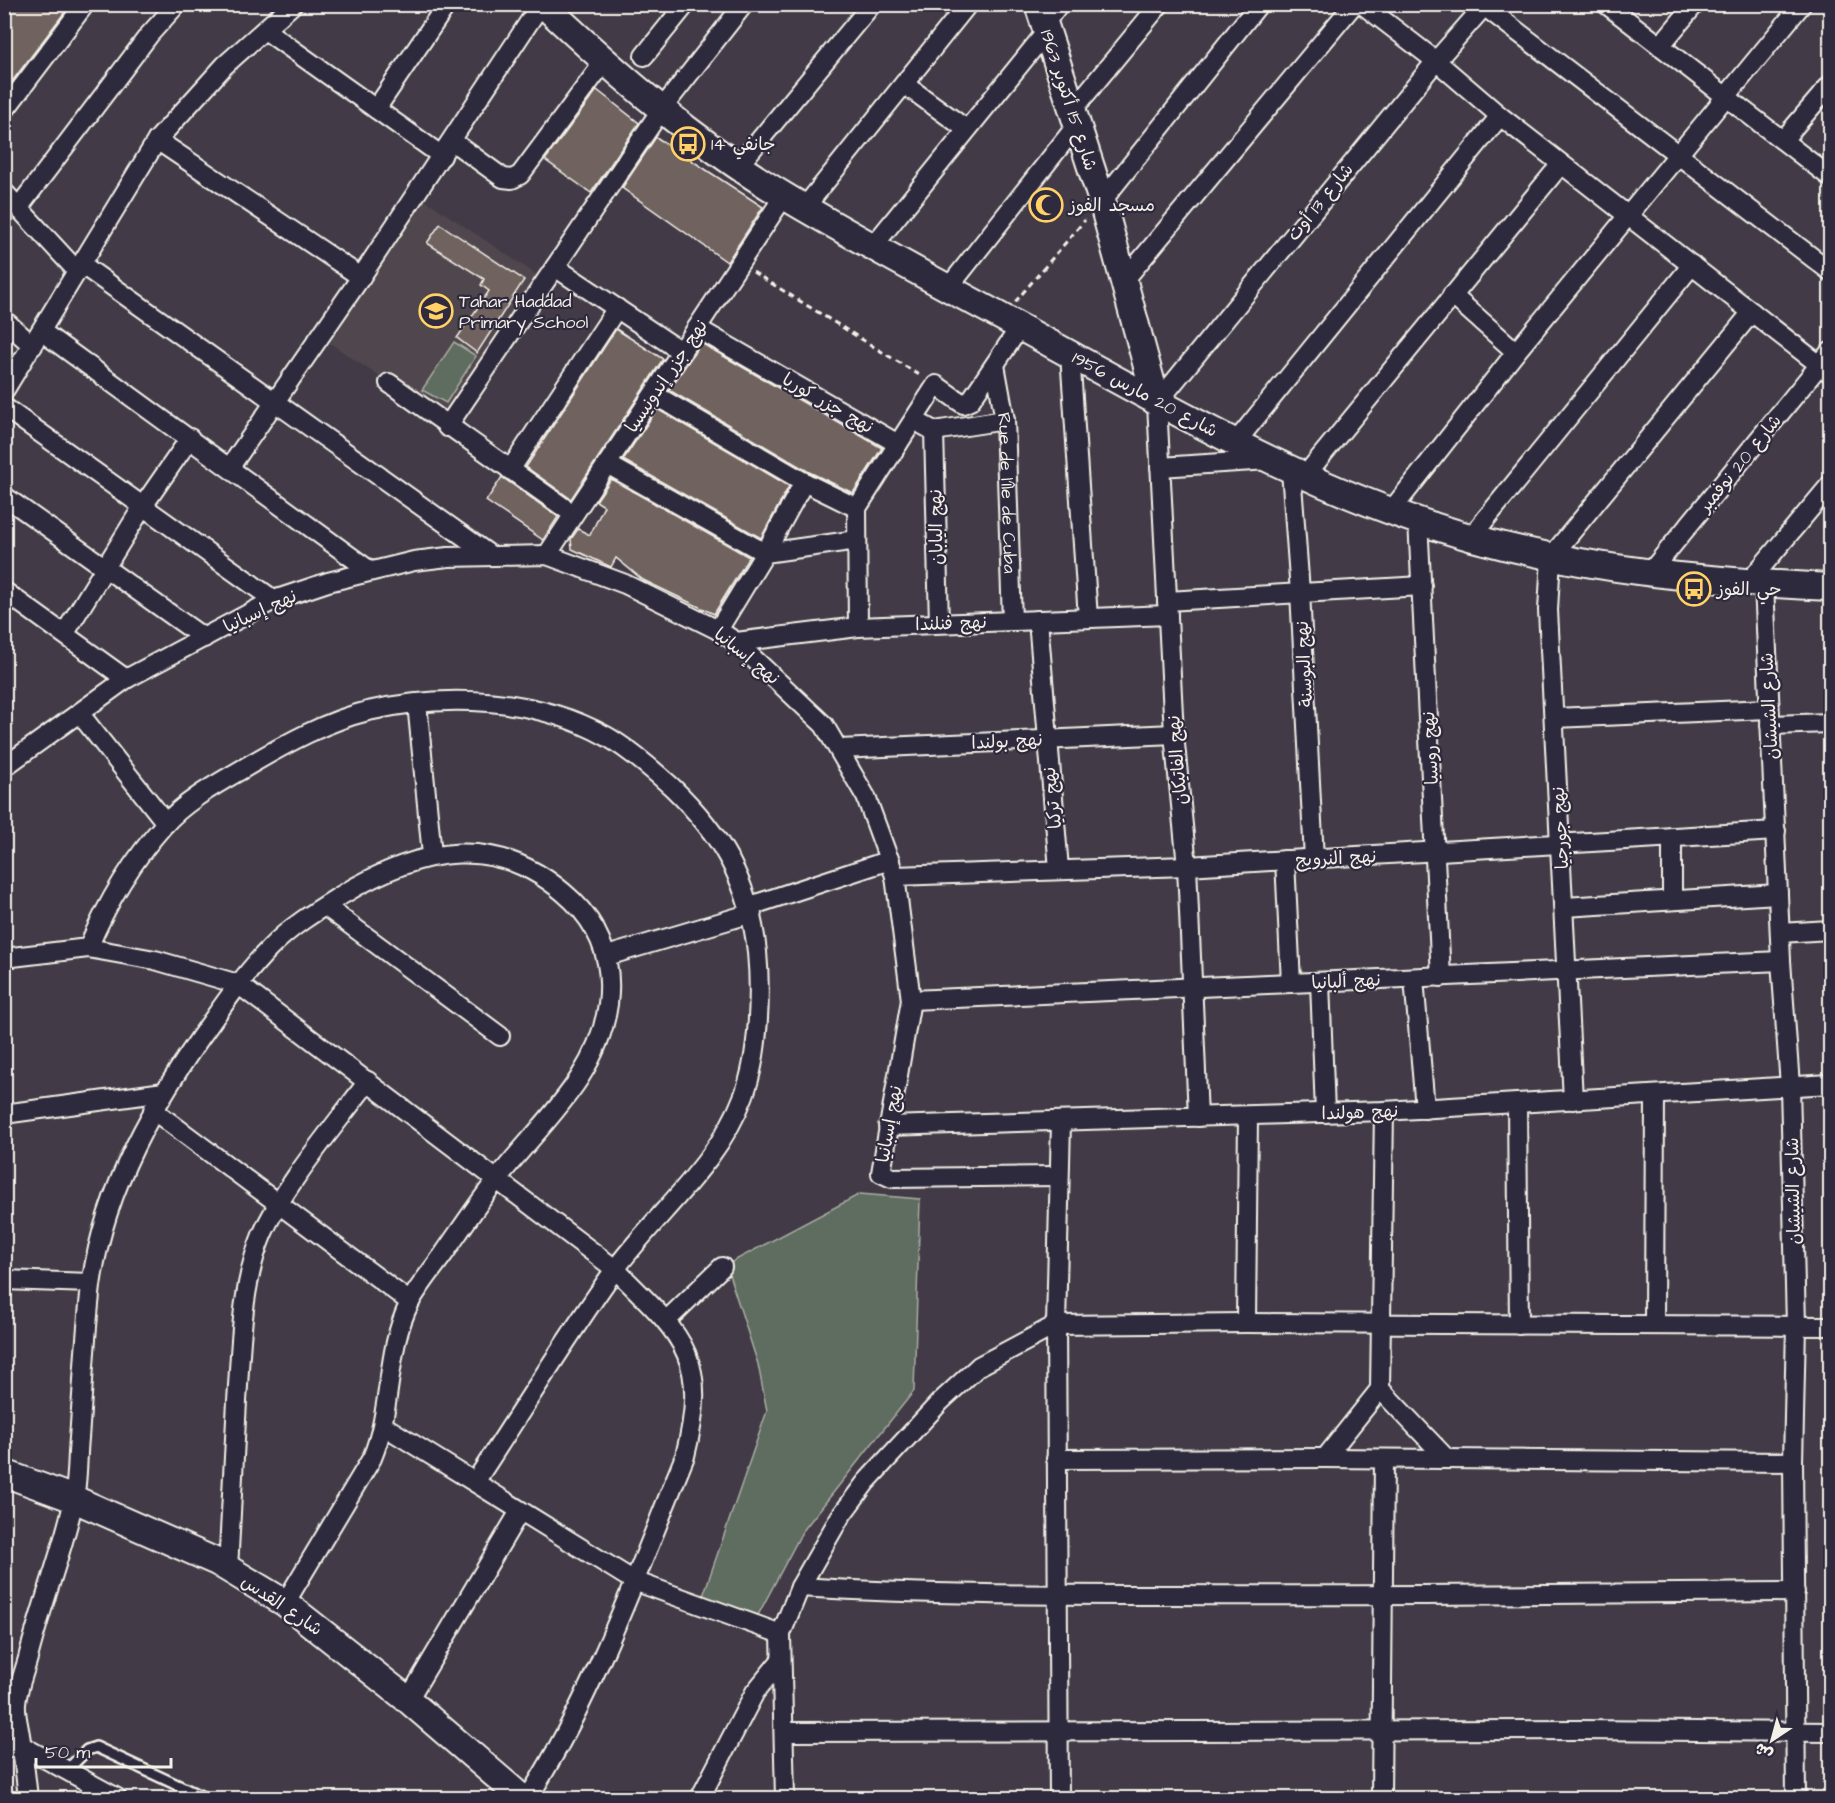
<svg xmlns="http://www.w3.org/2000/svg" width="1835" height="1803" viewBox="0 0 1835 1803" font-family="'Architects Daughter','Playpen Sans Arabic',sans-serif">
<rect width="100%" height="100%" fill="#423b47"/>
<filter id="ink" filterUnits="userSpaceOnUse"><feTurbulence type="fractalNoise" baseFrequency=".0167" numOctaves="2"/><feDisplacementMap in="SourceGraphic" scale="12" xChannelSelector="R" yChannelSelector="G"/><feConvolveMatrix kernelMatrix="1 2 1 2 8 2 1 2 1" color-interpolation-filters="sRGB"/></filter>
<g filter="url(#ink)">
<path fill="#50474e" d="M425,200L543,279L446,422L330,343Z"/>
<g fill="#5f6c61" stroke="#aaaea4" stroke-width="1.5">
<path d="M454,342L476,356L446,403L422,390Z"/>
<path d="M860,1194L920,1199L914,1391L802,1532L758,1615L703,1596L767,1411L758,1364L726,1265Z"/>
</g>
<g fill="#70645f" stroke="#f4f1e8" stroke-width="1.5">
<path d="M4,4H71L4,92Z"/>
<path d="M597,90L639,123L591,193L545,160Z"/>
<path d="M656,137L763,207L727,262L622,188Z"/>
<path d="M440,224L524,280L477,353L457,338L489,291L481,285L484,279L427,243Z"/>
<path d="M616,329L663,359L571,499L526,467Z"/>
<path d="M701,343L882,448L853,493L809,472L669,390Z"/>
<path d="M657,409L789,486L761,538L623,460Z"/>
<path d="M502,477L558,517L543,540L486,501Z"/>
<path d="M611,479L749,557L714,614L643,580L616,558L611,567L572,549L571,539L578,529L590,535L604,506L596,501Z"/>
</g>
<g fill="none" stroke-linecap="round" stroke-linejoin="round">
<g stroke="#f4f1e8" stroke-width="14">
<path id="lane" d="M66,1771L87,1750L96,1747L205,1798"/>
</g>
<g stroke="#f4f1e8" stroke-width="22">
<g id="street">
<path d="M1362,4L1436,61L1500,116L1830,373"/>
<path d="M1606,4L1830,177"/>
<path d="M1484,6L1830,271"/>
<path d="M1044,24L1059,4"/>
<path d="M265,30L442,156"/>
<path d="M1660,46L1695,4"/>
<path d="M644,56L686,4"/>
<path d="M904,84L966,129"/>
<path d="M376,109L447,4"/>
<path d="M4,111L85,4"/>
<path d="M1072,111L1160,4"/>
<path d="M157,140L361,277"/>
<path d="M1783,140L1830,85"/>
<path d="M452,141L503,178L512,179L520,175L604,62"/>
<path d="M739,165L872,4"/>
<path d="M4,192L77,271"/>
<path d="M1102,201L1259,4"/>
<path d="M19,207L149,35L177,4"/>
<path d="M805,207L968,4"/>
<path d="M874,245L1047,31"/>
<path d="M81,264L490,555"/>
<path d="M555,267L682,352"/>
<path d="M1122,283L1354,4"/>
<path d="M949,287L1076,126"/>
<path d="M1452,295L1516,352"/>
<path d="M4,320L33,346"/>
<path d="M697,328L898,444L936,385L963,404L970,401L1020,327"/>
<path d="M41,331L369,570"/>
<path d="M1070,354L1088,618"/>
<path id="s1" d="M995,365L1005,420L1012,621"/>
<path d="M389,383L573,514"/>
<path d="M4,391L157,140L225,65L293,4"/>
<path d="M655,395L804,482L857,508L898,444"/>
<path d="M4,407L274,600"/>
<path d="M923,425L934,431L1005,420"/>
<path d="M447,427L661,110L744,4"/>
<path d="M934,431L939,623"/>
<path d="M1236,442L1500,116"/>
<path d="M607,464L765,553L804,482"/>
<path d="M230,467L361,277L541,4"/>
<path d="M1160,467L1269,460"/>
<path d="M510,470L617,308"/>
<path d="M1291,470L1300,592L1314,859"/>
<path d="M1304,477L1561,164"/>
<path d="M4,496L204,638"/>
<path d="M857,508L858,627"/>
<path d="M1391,511L1516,352L1802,4"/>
<path d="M1418,520L1441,977"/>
<path d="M1471,537L1692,265"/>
<path d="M547,555L784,196"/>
<path d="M1648,575L1830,352"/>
<path d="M1748,583L1830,485"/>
<path d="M1764,584L1781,961L1790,1086L1796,1325L1793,1462L1796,1798"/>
<path d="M4,591L126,679"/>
<path d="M1167,601L1422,586"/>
<path d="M1038,620L1059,869"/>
<path d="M718,630L765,553L857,540"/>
<path d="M65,633L143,506L190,438"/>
<path d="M736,642L858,627L1168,615"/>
<path d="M417,703L432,855"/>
<path d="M80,714L166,823"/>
<path d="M1554,718L1769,709"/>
<path d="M1770,725L1830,723"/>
<path d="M839,749L1174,734"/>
<path d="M4,767L126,679L274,600L328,582L414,561L448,557L547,555L625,584L718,630L736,642L824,725L866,797L895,876L911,1000L881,1173L892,1178L1058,1176"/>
<path d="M1285,860L1291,983"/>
<path d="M895,876L1187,866L1776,831"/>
<path d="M1672,900V837"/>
<path d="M325,906L500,1036"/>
<path d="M750,906L890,860"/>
<path d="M1564,907L1778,894"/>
<path d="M1780,933L1830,930"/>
<path d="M88,948C107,903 131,862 164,825C187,799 221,782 251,764C287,743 327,721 368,711C445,693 535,697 606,736C629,749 652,769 672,787C721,834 750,883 757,952C761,994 759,1055 744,1095C718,1165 656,1213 613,1272C565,1340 521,1412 475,1482"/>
<path d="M607,956L752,913"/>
<path d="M4,958L88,948L155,960L238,984L615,1269C683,1336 710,1357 685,1456C639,1568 593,1697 528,1798"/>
<path d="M1414,978L1425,1109"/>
<path d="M1320,982L1325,1113"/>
<path d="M911,1000L1781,961"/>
<path d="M1573,1100L1548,610L1551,557L1752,312"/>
<path d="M1517,1103L1519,1325"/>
<path d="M153,1110L410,1302"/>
<path d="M4,1114L164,1092"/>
<path d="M1198,1117L1187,866L1174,734L1157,403L1436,61L1486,4"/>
<path d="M888,1126L1384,1111L1830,1084"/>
<path d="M4,1280L91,1283"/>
<path d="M667,1320L722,1267"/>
<path d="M1246,1323L1248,1116"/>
<path d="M1654,1325L1655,1095"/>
<path d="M1380,1389L1447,1459"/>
<path d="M384,1426L634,1581L781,1634"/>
<path d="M1325,1458L1380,1389L1384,1111"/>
<path d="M1056,1459L1325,1458L1793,1462"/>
<path d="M228,1569C231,1513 234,1457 237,1401C241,1346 241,1286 262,1235C284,1185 335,1126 368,1081"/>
<path d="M800,1587C924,1595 1049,1595 1174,1595C1381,1596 1588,1594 1795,1592"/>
<path d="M408,1700L520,1511"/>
<path d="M785,1732L1577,1730L1830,1732"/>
<path d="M4,1748L22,1746L117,1798"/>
<path d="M28,1798C26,1780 24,1761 21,1742C20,1730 15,1716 16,1704C17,1689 24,1673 28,1658C41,1606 61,1556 73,1504C78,1482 77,1459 79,1438C83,1387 85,1336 91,1286C104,1188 155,1100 212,1021C230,995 249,969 271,947C290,927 316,911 340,896C420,847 499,830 573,901C602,930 613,965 608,1004C598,1077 541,1123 498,1178C478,1203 461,1229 443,1255C432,1270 419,1286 410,1302C385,1351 393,1408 372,1458L285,1603"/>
<path d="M700,1798L755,1692L781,1660"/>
<path d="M785,1798L781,1634L800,1587L840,1517L866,1482L940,1402L979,1366L1056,1325L1246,1323L1830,1326"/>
<path d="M1059,1798L1056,1325L1061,1123"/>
<path d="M1381,1798L1384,1460"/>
</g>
</g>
<g stroke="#f4f1e8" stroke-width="30">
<g id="secondary">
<path d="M543,4C618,75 697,144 786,197C873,249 964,296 1053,345C1188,419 1323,496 1473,538C1593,571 1707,581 1830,587"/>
<path d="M1038,4L1102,201L1157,403"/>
<path d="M4,1473L74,1499L217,1562L285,1603L408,1700L522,1798"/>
</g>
</g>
<g stroke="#f4f1e8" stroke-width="3" stroke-dasharray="6 4.5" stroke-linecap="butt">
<path d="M753,272L921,376"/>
<path d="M1015,302L1085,220"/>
</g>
<use href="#lane" stroke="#2f2a3d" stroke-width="9"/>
<use href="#street" stroke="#2f2a3d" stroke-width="18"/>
<use href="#secondary" stroke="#2f2a3d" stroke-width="26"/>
</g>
</g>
<defs>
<g id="bus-ring" transform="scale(1.725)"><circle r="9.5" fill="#2f2a3d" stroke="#ffd166" stroke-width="1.5"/><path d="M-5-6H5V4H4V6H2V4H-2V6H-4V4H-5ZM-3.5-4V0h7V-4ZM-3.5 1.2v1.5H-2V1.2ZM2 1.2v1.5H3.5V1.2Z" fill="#ffd166"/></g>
<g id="mosque-ring" transform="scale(1.725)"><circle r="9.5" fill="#2f2a3d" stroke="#ffd166" stroke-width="1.5"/><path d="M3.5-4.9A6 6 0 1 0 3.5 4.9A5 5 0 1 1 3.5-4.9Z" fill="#ffd166"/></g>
<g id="school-ring" transform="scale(1.725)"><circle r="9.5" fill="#2f2a3d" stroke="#ffd166" stroke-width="1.5"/><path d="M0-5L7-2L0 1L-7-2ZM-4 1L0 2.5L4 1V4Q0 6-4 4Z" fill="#ffd166"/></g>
</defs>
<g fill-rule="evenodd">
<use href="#bus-ring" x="688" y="144"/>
<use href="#mosque-ring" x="1046" y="205"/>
<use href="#school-ring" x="436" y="311"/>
<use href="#bus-ring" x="1694" y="589"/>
</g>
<g text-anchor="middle" stroke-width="4.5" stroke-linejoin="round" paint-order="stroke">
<g font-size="18" fill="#f4f1e8" stroke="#2f2a3d">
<text transform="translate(1069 100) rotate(72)" y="6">شارع 15 أكتوبر 1963</text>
<text transform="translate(1320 202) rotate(-51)" y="6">شارع 13 أوت</text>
<text transform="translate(666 376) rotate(-56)" y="6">نهج جزر إندونيسيا</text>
<text transform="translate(1145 394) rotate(28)" y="6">شارع 20 مارس 1956</text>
<text transform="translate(828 403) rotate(30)" y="6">نهج جزر كوريا</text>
<text transform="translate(1740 463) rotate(-51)" y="6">شارع 20 نوفمبر</text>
<text dy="6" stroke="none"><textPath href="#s1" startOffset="129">Rue de l'Île de Cuba</textPath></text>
<text transform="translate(936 527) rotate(-91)" y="6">نهج اليابان</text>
<text transform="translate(260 611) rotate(-25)" y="6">نهج إسبانيا</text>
<text transform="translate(951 623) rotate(-2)" y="6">نهج فنلندا</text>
<text transform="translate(747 656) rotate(39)" y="6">نهج إسبانيا</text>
<text transform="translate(1304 664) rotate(-93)" y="6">نهج البوسنة</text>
<text transform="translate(1769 706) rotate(-93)" y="6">شارع الشيشان</text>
<text transform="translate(1007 741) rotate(-3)" y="6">نهج بولندا</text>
<text transform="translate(1430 748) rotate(-93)" y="6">نهج روسيا</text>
<text transform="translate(1177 760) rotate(-95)" y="6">نهج الفاتيكان</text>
<text transform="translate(1052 798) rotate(-96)" y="6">نهج تركيا</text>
<text transform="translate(1560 828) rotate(-93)" y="6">نهج جورجيا</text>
<text transform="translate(1336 858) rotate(-3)" y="6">نهج النرويج</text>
<text transform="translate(1346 981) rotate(-3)" y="6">نهج ألبانيا</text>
<text transform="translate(1360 1112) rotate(-2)" y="6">نهج هولندا</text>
<text transform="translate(889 1124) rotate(-80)" y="6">نهج إسبانيا</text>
<text transform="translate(1793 1191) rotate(-91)" y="6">شارع الشيشان</text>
<text transform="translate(282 1605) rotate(34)" y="6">شارع القدس</text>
</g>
<g font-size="18" fill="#f4f1e8" stroke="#2f2a3d" text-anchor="start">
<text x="711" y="150">14 جانفي</text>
<text x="1069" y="211">مسجد الفوز</text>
<text x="459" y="307">Tahar Haddad<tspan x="459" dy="21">Primary School</tspan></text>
<text x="1717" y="595">حي الفوز</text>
</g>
</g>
<rect width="1835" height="1803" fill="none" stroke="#2f2a3d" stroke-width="24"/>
<rect x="12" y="12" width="1811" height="1779" fill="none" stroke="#f4f1e8" stroke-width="2" filter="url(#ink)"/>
<g transform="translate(1772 1740) rotate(216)" stroke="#2f2a3d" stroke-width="4.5" paint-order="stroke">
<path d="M0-4.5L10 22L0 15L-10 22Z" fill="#f4f1e8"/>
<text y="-9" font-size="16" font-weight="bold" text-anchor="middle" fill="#f4f1e8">ش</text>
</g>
<path d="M36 1758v9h135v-9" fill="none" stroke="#f4f1e8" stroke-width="3"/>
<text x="45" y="1758" font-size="18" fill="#f4f1e8" stroke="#2f2a3d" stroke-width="4.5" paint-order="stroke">50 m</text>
</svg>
